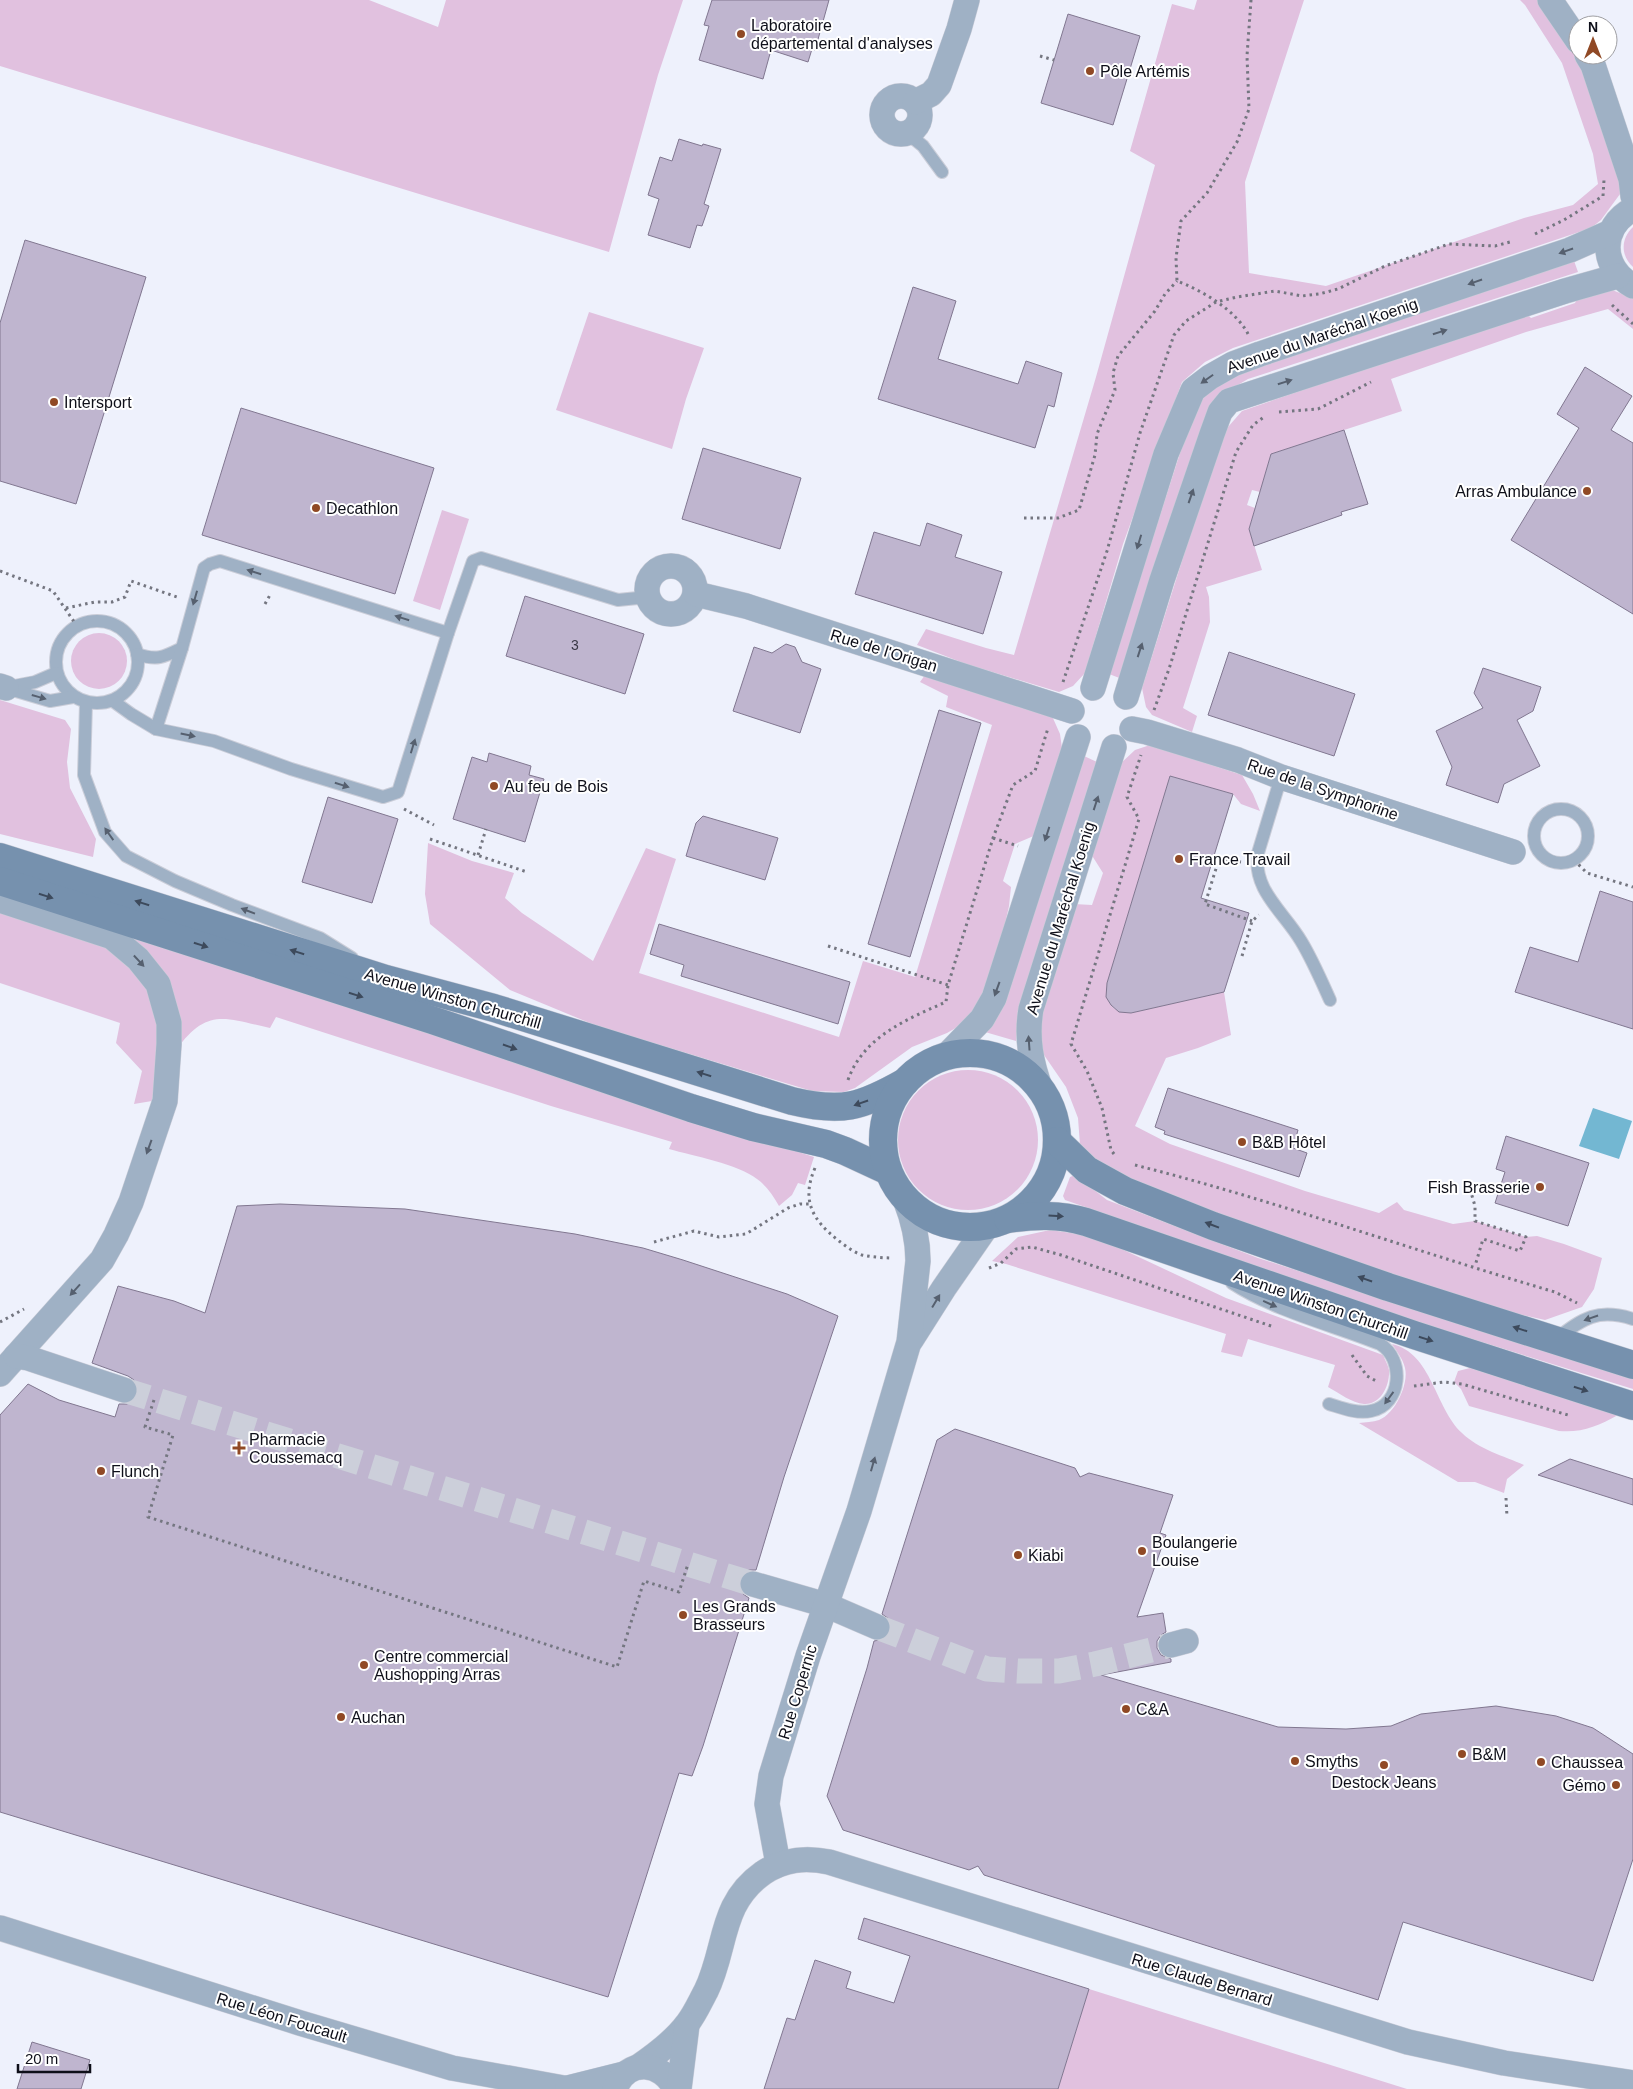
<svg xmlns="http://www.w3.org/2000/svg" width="1633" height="2089" viewBox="0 0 1633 2089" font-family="Helvetica,sans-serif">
<rect width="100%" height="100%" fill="#eef1fc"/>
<g fill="#e1c1df">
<path d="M0,0H369L438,27L446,0H683L658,75L609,252L0,66Z"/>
<path d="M1197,0H1304L1245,182L1249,273L1326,286L1524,218L1573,205L1598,184L1593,154L1562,63L1525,5L1520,0H1550L1571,30L1631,179L1601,220L1591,228L1233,348L1205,362L1182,382L1123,544L1085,673L1073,686L1059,692L966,664L917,645L926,629L986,648L1014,655L1096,377L1155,165L1130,151L1172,4L1194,10Z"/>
<path d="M1633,227V267C1620,255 1621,238 1633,227Z"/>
<path d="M1573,258L1578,272L1248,379L1219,396L1122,679L1109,674L1181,450L1189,417L1214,381Z"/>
<path d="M1612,290L1633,298V329L1608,309L1526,332L1391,379L1402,411L1271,454L1260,492L1252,490L1247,505L1255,508L1249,529L1262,570L1206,587L1209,597L1210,622L1183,708L1197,716L1192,732L1152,715L1146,707L1142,688L1214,459L1228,427L1242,411L1526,313L1531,318L1575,303L1578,297Z"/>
<path d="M589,312L704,348L686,399L672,449L556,410Z"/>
<path d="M442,510L469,519L440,610L413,601Z"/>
<circle cx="99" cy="661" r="28"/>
<path d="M925,675L1052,716L1060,734L1062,748L1036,835L1015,844L1003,881L1011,887L1009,906L997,960L980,998L966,1022L947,1033L912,1047L855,1088L844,1092L812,1091L597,1026L510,990L430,924L425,894L428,843L472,861L514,873L505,898L522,913L593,961L646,848L676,859L639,973L839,1037L863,961L915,977L992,725L946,707L948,696L920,682Z"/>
<path d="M0,700L65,720L71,729L67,762L70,788L96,839L93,857L0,834Z"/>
<path d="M1150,745L1242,775L1253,794L1260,811L1241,804L1233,794L1170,776L1107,983C1106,1003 1110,1011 1131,1013L1224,992L1231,1035L1198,1048L1166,1058L1135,1126L1170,1144L1305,1191L1379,1213L1397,1202L1404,1210L1453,1224L1475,1221L1526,1237L1537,1236L1564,1244L1602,1258L1594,1289L1582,1307L1545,1320L1465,1302L1199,1208L1112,1172L1087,1155L1080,1145L1078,1118L1066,1087L1044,1055L1037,1038V1019L1074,904L1092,905L1103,873L1091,854L1119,765L1135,750Z"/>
<path d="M1084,756L1097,762L1018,1010L1016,1041L985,1032Z"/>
<path d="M0,908L98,940L142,980L149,990L161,1043L152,1101L134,1104L142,1071L116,1043L120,1023L0,983Z"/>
<path d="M122,932L814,1157L805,1185L798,1183L792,1195L779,1206C773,1196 767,1186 757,1179C738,1164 693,1156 669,1149L672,1142L551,1106L276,1017L270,1028C225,1018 207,1007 176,1050Z"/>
<circle cx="968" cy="1140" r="70"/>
<path d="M1075,1175L1107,1200L1258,1258L1633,1378V1389L1414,1321L1065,1200L1063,1196L1070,1177Z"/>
<path d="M1050,1230L1086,1235L1111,1244L1226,1298L1383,1355C1385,1360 1388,1365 1389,1370C1390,1385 1381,1405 1364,1404C1352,1403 1339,1393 1328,1387L1335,1365L1248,1339L1242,1357L1221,1352L1226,1334L1006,1264L992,1261L1018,1237Z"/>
<path d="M1392,1344C1432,1353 1435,1408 1462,1433C1478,1449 1504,1456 1524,1465L1507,1479L1504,1493L1475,1482H1458L1359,1423C1365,1422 1373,1422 1379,1420C1395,1414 1409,1384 1405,1368C1403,1359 1397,1352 1392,1344Z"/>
<path d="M1470,1368L1618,1415C1598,1426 1582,1433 1559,1431L1469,1406L1461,1389L1454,1382L1458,1371Z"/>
<path d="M1089,1989L1407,2089H1058Z"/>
</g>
<path fill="#73b7d2" d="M1593,1108L1632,1121L1619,1159L1579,1146Z"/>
<g fill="#bfb5cf" stroke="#817790">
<path d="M712,0H829L815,50L812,49L808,62L771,50L763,79L699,60L709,26L704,25Z"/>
<path d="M1068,14L1140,36L1113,125L1041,103Z"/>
<path d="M679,139L702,146L703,144L721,149L704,204L709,206L702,226L697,225L690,248L648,235L659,199L648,195L660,157L672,161Z"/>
<path d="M25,240L146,277L76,504L0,481V323Z"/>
<path d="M913,287L956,301L938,359L1018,384L1026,361L1062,373L1054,407L1048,405L1035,448L878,399Z"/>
<path d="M1585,367L1632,396L1611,430L1633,443V614L1511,540L1579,428L1557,414Z"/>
<path d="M241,408L434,468L395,594L202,535Z"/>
<path d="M1344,430L1368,504L1341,512L1342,515L1254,546L1249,529L1271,454Z"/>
<path d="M703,448L801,478L780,549L682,519Z"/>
<path d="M927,523L962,535L955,557L1002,572L983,634L855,594L874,532L920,546Z"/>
<path d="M525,596L644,634L625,694L506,656Z"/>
<path d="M786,644L795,647L802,662L821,669L800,733L733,711L754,647L772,653Z"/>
<path d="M1229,652L1355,694L1334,756L1208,715Z"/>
<path d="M1483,668L1541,687L1533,711L1517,720L1540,766L1504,784L1498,803L1446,785L1452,767L1436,731L1483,708L1474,693Z"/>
<path d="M939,710L981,723L910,957L868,944Z"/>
<path d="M489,753L531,766L529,775L544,779L525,842L453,819L472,757L487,762Z"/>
<path d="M1170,776L1233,794L1201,898L1249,913L1224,992L1131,1013L1119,1012L1111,1005L1106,997L1107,983Z"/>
<path d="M328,797L398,819L372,903L302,882Z"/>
<path d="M703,816L778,838L765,880L686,856L696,823Z"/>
<path d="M1600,891L1633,902V1029L1515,992L1530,947L1578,962Z"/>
<path d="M659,924L850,982L838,1024L681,976L684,965L650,954Z"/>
<path d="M1168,1088L1298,1130L1293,1148L1307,1153L1299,1177L1164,1134L1165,1131L1155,1127Z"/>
<path d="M1506,1136L1589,1163L1568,1226L1495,1203L1505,1172L1496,1169Z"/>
<path d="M280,1204L405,1209L575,1234L643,1248L683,1260L787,1294L838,1316L784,1477L756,1570H749L743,1573L739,1580V1588L743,1594L749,1598L703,1746L692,1776L679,1773L608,1997L0,1812V1415L28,1384L59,1400L115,1417L119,1404H127L134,1400L138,1394V1387L134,1380L128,1376L92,1363L118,1286L174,1301L205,1313L237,1206Z"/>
<path d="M955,1429L1075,1468L1080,1477L1089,1473L1173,1495L1160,1533L1166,1535L1137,1617L1163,1613L1166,1632L1161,1635L1157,1641V1648L1161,1655L1171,1659V1662L1101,1675L1278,1727L1346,1729L1391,1726L1421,1714L1496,1706L1556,1716L1593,1728L1633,1754V1859L1593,1981L1403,1922L1378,2000L984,1875L978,1866L969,1870L843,1830L827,1796L867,1668L874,1641L885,1639L890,1632L891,1626L889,1619L882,1614L937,1440Z"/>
<path d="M1570,1459L1633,1479V1505L1538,1475Z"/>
<path d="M864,1918L1089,1989L1058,2089H764L787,2018L795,2020L815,1960L851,1972L846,1988L894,2003L910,1956L858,1939Z"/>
<path d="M32,2042L90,2060L81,2089H17Z"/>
</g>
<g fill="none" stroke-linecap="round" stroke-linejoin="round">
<g stroke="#cccfda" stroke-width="25" stroke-dasharray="25 12" stroke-linecap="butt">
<path d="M124,1390L753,1584"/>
<path d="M877,1627L987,1669L1018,1671H1059L1095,1664L1171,1645"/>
</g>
<g stroke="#cacdd8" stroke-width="14">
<g id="lane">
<path d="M907,133L923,146L942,172"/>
<circle cx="97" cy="662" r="41"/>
<path d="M137,654C157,661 164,657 182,648L204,568L210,564L220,561L448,633"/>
<path d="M9,687L35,682L56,673"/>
<path d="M6,688L50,701L73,697"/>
<path d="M113,701L131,714L156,729L214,741L291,769L383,797L398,792L448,633L473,561L481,558L618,600L648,597"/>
<path d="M86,703L84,775L105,832L126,856L175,881L232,905L320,938L352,958"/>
<path d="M156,729L182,648"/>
<path d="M1281,777L1258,853C1252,890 1284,912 1301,941C1312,959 1321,980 1330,1000"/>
<circle cx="1561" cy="836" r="27"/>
<path d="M1232,1283C1277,1312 1330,1324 1380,1344C1405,1359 1402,1405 1371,1411C1357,1414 1342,1408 1329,1404"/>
<path d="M1556,1339C1583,1318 1598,1308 1633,1319"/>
</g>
</g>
<g stroke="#cacdd8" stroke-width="26">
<g id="street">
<path d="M1550,0L1578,41"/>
<path d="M1587,55L1593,65L1631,179L1633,196"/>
<circle cx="901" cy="115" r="19"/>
<path d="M915,102L931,94L939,85L959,29L967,0"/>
<path d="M1633,209C1599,227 1600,268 1633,286"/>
<circle cx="671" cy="590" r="24"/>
<path d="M696,594L746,606L1072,711"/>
<path d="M0,686L6,688"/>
<path d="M1093,688L1166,454L1193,390L1210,377L1233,364L1260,354L1570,250L1611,232"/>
<path d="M1126,697L1162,580L1212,434L1220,412L1229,401L1565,291L1618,276"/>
<path d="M1132,729L1147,732L1238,760L1281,777L1513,852"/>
<path d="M0,900L112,937L138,959L158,984L169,1023V1044L165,1101L131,1202L116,1235L102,1260L0,1374"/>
<path d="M946,1056L982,1019L994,998L1078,737"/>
<path d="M1041,1090C1031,1063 1026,1038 1031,1009L1114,747"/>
<path d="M911,1340L944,1288L987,1226"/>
<path d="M16,1356L28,1358L124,1390"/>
<path d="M753,1584L826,1605L877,1627"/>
<path d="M1171,1645L1186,1641"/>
<path d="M778,1864L767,1804L771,1776L808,1656L859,1511L909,1342L918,1261C918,1238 913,1219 905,1199"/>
<path d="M0,1928L300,2023L452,2068L569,2089"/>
<path d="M638,2067C654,2056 676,2039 687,2024C695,2014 700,2002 706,1991C727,1948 719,1904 763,1873C784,1859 805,1857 829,1862L1408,2042L1504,2063L1633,2083"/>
<path d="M568,2088L624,2074"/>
<path d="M615,2089C627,2058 662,2061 675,2089"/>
<path d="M679,2089L687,2025"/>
</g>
</g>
<g stroke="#cacdd8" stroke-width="29">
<g id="secondary">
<path d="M0,857L386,979L494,1008L792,1101C842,1113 861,1107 905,1082"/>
<path d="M0,881L432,1020L691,1108L753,1127L826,1144L845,1151L886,1170"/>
<circle cx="970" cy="1140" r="87"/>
<path d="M1057,1141L1087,1170L1125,1191L1213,1226L1388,1287L1633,1365"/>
<path d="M1008,1219C1035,1215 1059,1214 1086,1222L1414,1335L1633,1406"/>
</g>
</g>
<g stroke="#747680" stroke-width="3" stroke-dasharray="2.5 4" stroke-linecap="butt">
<path d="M1040,56L1054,60"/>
<path d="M1535,234L1564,220L1603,196L1604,180"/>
<path d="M1612,305L1633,324"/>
<path d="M1248,334C1236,310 1201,290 1177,281L1176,258L1181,221L1207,193L1237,142L1249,109L1247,56L1251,0"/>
<path d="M1279,412L1318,409L1371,382"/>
<path d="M1024,518H1058L1079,510L1095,455L1097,434L1115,390L1113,373L1118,356L1155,311L1165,294L1177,281"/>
<path d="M0,571L53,591L77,626"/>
<path d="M265,604L270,595"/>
<path d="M66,608L95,602H112L125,597L131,581L177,597"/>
<path d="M1063,682L1107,551L1140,433L1174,335L1186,321L1216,302L1237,297L1275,291L1302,296L1319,294L1338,289L1385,266L1449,244L1495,246L1510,242"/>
<path d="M1154,710L1169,669L1236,452L1253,425L1264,417"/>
<path d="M404,809L434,825"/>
<path d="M993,838L1018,846"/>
<path d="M430,839L527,872"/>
<path d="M478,855L486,829"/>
<path d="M1574,860L1587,873L1633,887"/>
<path d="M1241,862L1219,859L1205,904L1252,921"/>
<path d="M828,946L948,985"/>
<path d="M1242,956L1252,921L1259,915"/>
<path d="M848,1080C863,1037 907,1019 946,1002L948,985L993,838L1013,785L1035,771L1048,728"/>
<path d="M1114,1154L1111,1150L1102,1108L1087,1071L1071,1044L1139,819L1127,797L1141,755"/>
<path d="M1135,1165C1277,1201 1414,1251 1555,1292L1577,1303"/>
<path d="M815,1168C801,1200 812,1220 839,1241C846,1246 853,1252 862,1255C872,1257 883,1258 893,1258"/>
<path d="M1470,1189L1475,1206V1221L1526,1237L1520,1251L1483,1239L1475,1266"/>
<path d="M654,1242L694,1231L719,1237L746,1234L788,1208L800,1204H809"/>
<path d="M989,1268L1001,1263L1016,1249L1032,1247L1061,1255L1274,1327"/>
<path d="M0,1322L24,1309"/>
<path d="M1352,1355L1367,1376L1378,1382"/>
<path d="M1414,1386L1444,1382L1462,1384L1568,1415"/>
<path d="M154,1400L145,1427L173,1435L148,1517L617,1667L644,1581L679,1592L688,1564"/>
<path d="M1506,1498L1507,1517"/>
</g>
<use href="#lane" stroke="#9fb1c5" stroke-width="12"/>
<use href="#street" stroke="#9fb1c5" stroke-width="25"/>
<use href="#secondary" stroke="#7691ae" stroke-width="28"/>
</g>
<defs><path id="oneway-solid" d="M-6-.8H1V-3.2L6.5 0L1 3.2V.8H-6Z" transform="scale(1.25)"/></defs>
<g fill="#56606f">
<use href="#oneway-solid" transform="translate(1566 251) rotate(161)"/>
<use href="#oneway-solid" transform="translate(1475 282) rotate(161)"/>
<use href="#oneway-solid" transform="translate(1440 332) rotate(-18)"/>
<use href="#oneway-solid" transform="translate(1207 379) rotate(145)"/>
<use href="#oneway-solid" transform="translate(1285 382) rotate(-17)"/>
<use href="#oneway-solid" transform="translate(1191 496) rotate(-71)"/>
<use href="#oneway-solid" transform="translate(1139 542) rotate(107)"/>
<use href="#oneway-solid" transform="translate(254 572) rotate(-163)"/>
<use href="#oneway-solid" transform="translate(195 598) rotate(106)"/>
<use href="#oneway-solid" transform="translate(402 618) rotate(-163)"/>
<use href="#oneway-solid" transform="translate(1140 650) rotate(-72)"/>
<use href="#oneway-solid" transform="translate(39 697) rotate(16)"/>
<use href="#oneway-solid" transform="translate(188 735) rotate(12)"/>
<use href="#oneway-solid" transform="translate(413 746) rotate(-73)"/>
<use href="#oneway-solid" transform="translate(342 785) rotate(17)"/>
<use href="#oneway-solid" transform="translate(1096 803) rotate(-72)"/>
<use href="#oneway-solid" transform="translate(109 834) rotate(-125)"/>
<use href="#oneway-solid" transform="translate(1047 834) rotate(108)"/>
<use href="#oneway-solid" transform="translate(248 911) rotate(-159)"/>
<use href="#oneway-solid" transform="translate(139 961) rotate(47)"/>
<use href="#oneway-solid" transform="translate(997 989) rotate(110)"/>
<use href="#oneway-solid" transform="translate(1029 1043) rotate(-94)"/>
<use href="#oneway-solid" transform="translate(149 1147) rotate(110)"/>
<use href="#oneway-solid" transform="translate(75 1290) rotate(132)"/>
<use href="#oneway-solid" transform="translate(936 1301) rotate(-59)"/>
<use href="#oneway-solid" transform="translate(1270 1304) rotate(24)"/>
<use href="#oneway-solid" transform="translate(1591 1318) rotate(161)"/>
<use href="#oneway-solid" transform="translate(1389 1398) rotate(126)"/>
<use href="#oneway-solid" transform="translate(873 1464) rotate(-74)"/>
</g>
<g fill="#3d4a5c">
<use href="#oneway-solid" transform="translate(46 896) rotate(18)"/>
<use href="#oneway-solid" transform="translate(142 903) rotate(-163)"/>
<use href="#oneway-solid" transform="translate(201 945) rotate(18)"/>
<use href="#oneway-solid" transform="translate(297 952) rotate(-163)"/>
<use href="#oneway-solid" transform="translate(356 995) rotate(18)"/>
<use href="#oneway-solid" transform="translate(510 1047) rotate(19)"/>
<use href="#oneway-solid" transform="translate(704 1074) rotate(-163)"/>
<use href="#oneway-solid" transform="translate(861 1103) rotate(161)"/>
<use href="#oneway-solid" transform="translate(1056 1216) rotate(4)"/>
<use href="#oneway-solid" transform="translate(1212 1225) rotate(-159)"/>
<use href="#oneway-solid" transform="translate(1365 1279) rotate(-161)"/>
<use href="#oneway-solid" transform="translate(1520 1329) rotate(-162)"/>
<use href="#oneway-solid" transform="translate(1426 1339) rotate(18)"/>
<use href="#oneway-solid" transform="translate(1581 1389) rotate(18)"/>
</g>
<g fill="#904925" stroke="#fff" stroke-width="2">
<circle cx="741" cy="34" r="5"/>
<circle cx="1090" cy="71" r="5"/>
<circle cx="54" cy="402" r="5"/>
<circle cx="1587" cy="491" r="5"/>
<circle cx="316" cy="508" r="5"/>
<circle cx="494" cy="786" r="5"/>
<circle cx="1179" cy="859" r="5"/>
<circle cx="1242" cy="1142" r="5"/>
<circle cx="1540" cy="1187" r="5"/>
<path d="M236.5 1440.5h5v5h5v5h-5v5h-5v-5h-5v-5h5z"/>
<circle cx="101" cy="1471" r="5"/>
<circle cx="1142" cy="1551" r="5"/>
<circle cx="1018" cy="1555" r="5"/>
<circle cx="683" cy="1615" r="5"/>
<circle cx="364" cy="1665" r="5"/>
<circle cx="1126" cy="1709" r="5"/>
<circle cx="341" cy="1717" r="5"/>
<circle cx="1462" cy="1754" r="5"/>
<circle cx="1295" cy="1761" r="5"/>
<circle cx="1541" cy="1762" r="5"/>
<circle cx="1384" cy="1765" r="5"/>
<circle cx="1616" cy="1785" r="5"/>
</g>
<g text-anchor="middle" stroke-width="4" stroke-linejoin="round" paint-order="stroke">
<g font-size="14" fill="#3a3846">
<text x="575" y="650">3</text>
</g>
<g font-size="16" fill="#0e0f19" stroke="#fff" text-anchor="start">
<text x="751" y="31">Laboratoire<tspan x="751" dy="18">départemental d'analyses</tspan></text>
<text x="1100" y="77">Pôle Artémis</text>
<text x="64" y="408">Intersport</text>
<text x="1577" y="497" text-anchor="end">Arras Ambulance</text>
<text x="326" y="514">Decathlon</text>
<text x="504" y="792">Au feu de Bois</text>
<text x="1189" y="865">France Travail</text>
<text x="1252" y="1148">B&amp;B Hôtel</text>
<text x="1530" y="1193" text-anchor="end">Fish Brasserie</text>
<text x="249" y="1445">Pharmacie<tspan x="249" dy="18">Coussemacq</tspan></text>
<text x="111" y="1477">Flunch</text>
<text x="1152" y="1548">Boulangerie<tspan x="1152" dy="18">Louise</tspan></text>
<text x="1028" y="1561">Kiabi</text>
<text x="693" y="1612">Les Grands<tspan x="693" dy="18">Brasseurs</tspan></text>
<text x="374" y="1662">Centre commercial<tspan x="374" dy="18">Aushopping Arras</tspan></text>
<text x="1136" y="1715">C&amp;A</text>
<text x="351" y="1723">Auchan</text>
<text x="1472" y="1760">B&amp;M</text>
<text x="1305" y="1767">Smyths</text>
<text x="1551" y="1768">Chaussea</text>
<text x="1384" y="1788" text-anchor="middle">Destock Jeans</text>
<text x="1606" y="1791" text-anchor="end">Gémo</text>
</g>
<g font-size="16" fill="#0e0f19" stroke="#fff">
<text transform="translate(1322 335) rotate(-19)" y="6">Avenue du Maréchal Koenig</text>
<text transform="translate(884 650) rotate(17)" y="6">Rue de l'Origan</text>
<text transform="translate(1323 789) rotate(19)" y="6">Rue de la Symphorine</text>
<text transform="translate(1060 918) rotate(-73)" y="6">Avenue du Maréchal Koenig</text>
<text transform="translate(453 998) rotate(16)" y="6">Avenue Winston Churchill</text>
<text transform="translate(1321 1304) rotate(19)" y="6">Avenue Winston Churchill</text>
<text transform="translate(797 1692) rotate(-73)" y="6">Rue Copernic</text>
<text transform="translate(1202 1979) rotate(17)" y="6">Rue Claude Bernard</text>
<text transform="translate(282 2017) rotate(17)" y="6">Rue Léon Foucault</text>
</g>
</g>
<g transform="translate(1593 40)"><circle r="24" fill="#ffffff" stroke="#9f9fa3"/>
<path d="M0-4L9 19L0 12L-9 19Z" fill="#904925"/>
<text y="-8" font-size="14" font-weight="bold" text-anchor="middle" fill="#0e0f19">N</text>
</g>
<path d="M18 2064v8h72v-8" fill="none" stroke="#0e0f19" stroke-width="2.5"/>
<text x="25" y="2064" font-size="15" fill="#0e0f19" stroke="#ffffff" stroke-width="4" paint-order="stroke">20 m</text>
</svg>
